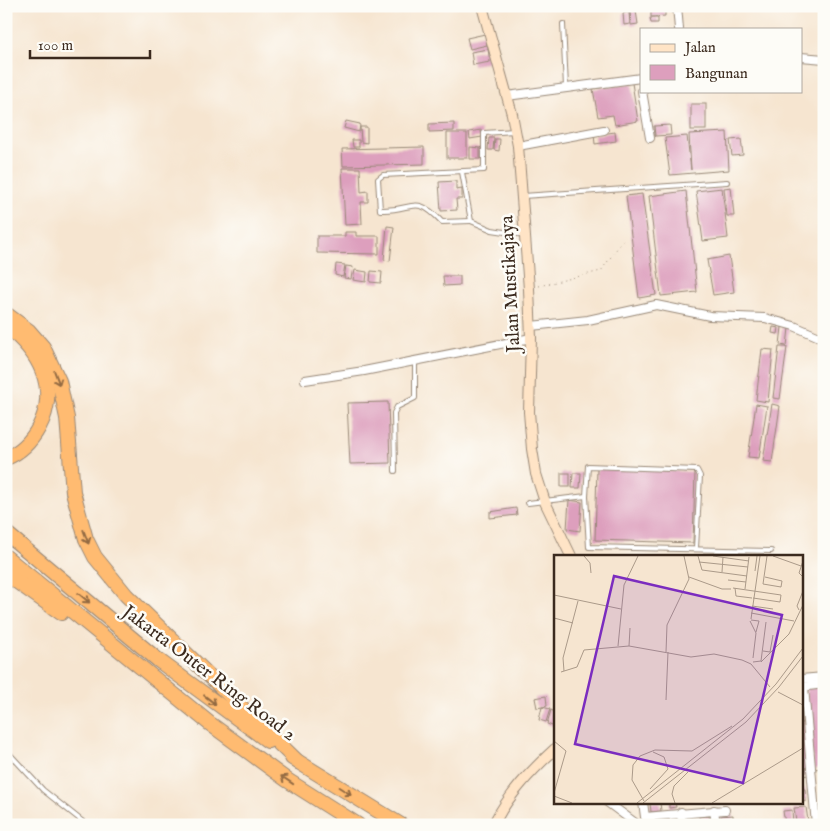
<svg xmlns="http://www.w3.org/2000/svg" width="830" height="831" viewBox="0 0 830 831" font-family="'IM FELL English',serif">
<rect width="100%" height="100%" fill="#fdfcf7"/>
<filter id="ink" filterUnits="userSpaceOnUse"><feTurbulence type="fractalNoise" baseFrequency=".02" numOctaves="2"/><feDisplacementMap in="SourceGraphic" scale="10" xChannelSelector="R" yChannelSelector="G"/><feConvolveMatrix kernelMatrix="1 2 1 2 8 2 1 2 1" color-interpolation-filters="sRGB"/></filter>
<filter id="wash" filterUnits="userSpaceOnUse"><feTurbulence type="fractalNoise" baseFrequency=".0096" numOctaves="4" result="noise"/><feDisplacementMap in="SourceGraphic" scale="20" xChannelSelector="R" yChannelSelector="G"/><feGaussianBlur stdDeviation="1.12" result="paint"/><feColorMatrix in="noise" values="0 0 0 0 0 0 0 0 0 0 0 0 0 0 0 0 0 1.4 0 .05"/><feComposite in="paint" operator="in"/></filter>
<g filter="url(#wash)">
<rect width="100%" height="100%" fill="#f6e5d0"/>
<g id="blocks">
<g fill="#dd9fbd">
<path d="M651,10H665V16L651,17Z"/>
<path d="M636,11L638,24L631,25L630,12Z"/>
<path d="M629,12L630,24L624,25L623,13Z"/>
<path d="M650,18H658V23H651Z"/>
<path d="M485,34L487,45L470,49L467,38Z"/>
<path d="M488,49L490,62L473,65L471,52Z"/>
<path d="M632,83L638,121L615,125L613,115L598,117L593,89Z"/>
<rect x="691" y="104" width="15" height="26"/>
<path d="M346,121L360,124L359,132L344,128Z"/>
<path d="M454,123V131L429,132V124Z"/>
<path d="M670,125L671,135L655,136L654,126Z"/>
<path d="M360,127H367V143L361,142Z"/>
<path d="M481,130L482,137L470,139L469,132Z"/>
<path d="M615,132L616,141L595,144L594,135Z"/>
<path d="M727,132L729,170L670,175L665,138L687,136L691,170L689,134Z"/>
<rect x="447" y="133" width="20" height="25"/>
<path d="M489,138H494L493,150H488Z"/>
<path d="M495,139H500L499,151L494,150Z"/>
<path d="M741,139L743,155L732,156L730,140Z"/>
<path d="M352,140H359V147H353Z"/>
<path d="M424,147V164L343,166L342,149Z"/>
<path d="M470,147L480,148V159H470Z"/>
<path d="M342,168H360L361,192L368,191V202H361L362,224L345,225Z"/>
<path d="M456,181V190L462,189V199H456L457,210L441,211L439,182Z"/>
<path d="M731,187L734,216H727L724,188Z"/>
<path d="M722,188L728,238L703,241L696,191Z"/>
<path d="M686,191L697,292L661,296L649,196Z"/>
<path d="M642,194L656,295L639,298L626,196Z"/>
<path d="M387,226L394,227L390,261L384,260Z"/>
<path d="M345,232H356V236H379V254L317,253V236H345Z"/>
<path d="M729,256L734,292L713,295L707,260Z"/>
<path d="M336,264L345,265L343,277L335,275Z"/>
<path d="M346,266L353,267L351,279L344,278Z"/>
<path d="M355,270L367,272L366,282L353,280Z"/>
<path d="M371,271L382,272L381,283L370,282Z"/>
<path d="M443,276H460V285L444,286Z"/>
<path d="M773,327L779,328L778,334L772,333Z"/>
<path d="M782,327L789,328L787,346L780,345Z"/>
<path d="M779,347H787L780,399L773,398Z"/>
<path d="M762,349L773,350L768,402L756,400Z"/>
<path d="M388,402L390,463L350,464L347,403Z"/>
<path d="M756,404L767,406L759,458L748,457Z"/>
<path d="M772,404L780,406L772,462L763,461Z"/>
<path d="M597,468L695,472L693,543L595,540Z"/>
<rect x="561" y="473" width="9" height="14"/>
<path d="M573,473H581L580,488H572Z"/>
<path d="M569,500L582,502L580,531L567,529Z"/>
<path d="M516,508L517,515L490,518V512Z"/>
<path d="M824,687V768L813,769L806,688Z"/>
<path d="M801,694L809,775L801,776Z"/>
<path d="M546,696L547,706L537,708L535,698Z"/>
<path d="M542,707L550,709L546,722L539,720Z"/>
<path d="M551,710L555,712V727L547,724Z"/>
<path d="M801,789H805L806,801L801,802Z"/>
<path d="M655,802H660L661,811L651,812L650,803Z"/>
<path d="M669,802H675L676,807L669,808Z"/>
<path d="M806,807L808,821L796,822L794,808Z"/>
<path d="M792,810L793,823L785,824L783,811Z"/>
<path d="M824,813V825H820L819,814Z"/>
<path d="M733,815V819L722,821L721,816Z"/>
<path d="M709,816L710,825H700L699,817Z"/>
<path d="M694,820V825H686L685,821Z"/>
</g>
</g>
</g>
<g filter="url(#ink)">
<use href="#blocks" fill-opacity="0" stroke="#988877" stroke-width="1"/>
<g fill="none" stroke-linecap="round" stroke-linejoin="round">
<g stroke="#988877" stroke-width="6">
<g id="lane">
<path d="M563,24L566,87"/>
<path d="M462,172L471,221L492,230L524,235"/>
<path d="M523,196L727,182"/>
<path d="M471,221L442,222C414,192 413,212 380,210L378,179L383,175L484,170V133L515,131"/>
<path d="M395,471L394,413L397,407L415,398V361"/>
<path d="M528,503L586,496"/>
<path d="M696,548L700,476L697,470L588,466L586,496L589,547L771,551"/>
<path d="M6,750L43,790L87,825"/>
</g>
</g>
<g stroke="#988877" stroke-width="10">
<g id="street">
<path d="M677,6L679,29"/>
<path d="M801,57L824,59"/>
<path d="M642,91L650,138"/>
<path d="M507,96L641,78"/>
<path d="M518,146L604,130"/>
<path d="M531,326L588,320L656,305L710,316L765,318L794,326L824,339"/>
<path d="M305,380L364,371L531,338"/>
<path d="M801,679L824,677"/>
<path d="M801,687L824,684"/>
<path d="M804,687L816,825"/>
<path d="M607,802L638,825"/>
<path d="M643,802L645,817L725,810"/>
<path d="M714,810L716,825"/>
<path d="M681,812L682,825"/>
</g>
</g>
<g stroke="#988877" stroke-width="12">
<g id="secondary">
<path d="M482,6L512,114L518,146L529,289L531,338L529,412L532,449L536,474L545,502L571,556"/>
<path d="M493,825C509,794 530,772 555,749"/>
</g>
</g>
<g stroke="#988877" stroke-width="16">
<g id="highway">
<path d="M6,314L29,331L43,347L59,381L67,418L73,492L86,539L95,557L126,595L298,762"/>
<path d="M6,326C38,351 60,387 39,427C32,440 21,452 6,458"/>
<path d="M6,533L158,660L268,741"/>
<path d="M6,557L209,723L287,780L358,825"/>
<path d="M6,574L61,613"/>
<path d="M292,758L401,825"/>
</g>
</g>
<path stroke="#988877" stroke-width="1" stroke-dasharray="1 4" stroke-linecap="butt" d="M539,286L601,271L623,240"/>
<use href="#lane" stroke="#fff" stroke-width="4"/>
<use href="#street" stroke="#fff" stroke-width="8"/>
<use href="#secondary" stroke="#ffe4c6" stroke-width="10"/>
<use href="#highway" stroke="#ffbb71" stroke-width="14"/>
</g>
<defs><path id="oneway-shaft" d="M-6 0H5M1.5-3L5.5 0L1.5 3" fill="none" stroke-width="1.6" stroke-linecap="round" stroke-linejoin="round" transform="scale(1.25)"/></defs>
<g stroke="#936b43">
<use href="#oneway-shaft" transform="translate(57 378) rotate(69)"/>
<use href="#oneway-shaft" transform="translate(86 537) rotate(69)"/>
<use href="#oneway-shaft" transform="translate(84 598) rotate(40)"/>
<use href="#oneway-shaft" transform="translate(210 700) rotate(38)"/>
<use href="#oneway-shaft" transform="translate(287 780) rotate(-146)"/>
<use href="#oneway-shaft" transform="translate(345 791) rotate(32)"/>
</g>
</g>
<g text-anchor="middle" stroke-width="5" stroke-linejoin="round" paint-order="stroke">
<g font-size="19" fill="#3b2a1e" stroke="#fdfcf7">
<text transform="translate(509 284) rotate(-93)" y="7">Jalan Mustikajaya</text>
<text transform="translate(210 672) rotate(37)" y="7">Jakarta Outer Ring Road 2</text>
</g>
</g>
<g transform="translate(554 555)">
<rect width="249" height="249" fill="#f6e5d0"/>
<path fill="none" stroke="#ab9a89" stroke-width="1" d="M30,1L36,8L37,18M144,1L148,15L193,21M159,1L195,6M219,1L247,11M249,6L245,18L249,22M145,7L194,12M201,16L203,1M168,17L169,2M135,22L168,34H177M211,22L228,26L227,32L209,29L213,1M174,25L192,27M179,33L227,40L226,47L199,43M181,33L182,41L198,43M191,34L195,2M0,40L67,54M198,51L219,54M245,55L243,51L249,36M197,58L240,66M0,63L19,68M197,64L206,1M197,65L205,66L202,77M196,66L202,78L199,103M64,91L70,30L84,1M75,91L76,73M209,96L216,97L219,80M112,97L113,70L135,24L130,1M199,107L207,106L212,67M207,107L235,79L249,50M10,116L9,103L24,46M7,117L23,112L30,95L75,91L137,102L160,99L188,105L197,109L216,132M224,137L249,150M112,145L114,97M0,186L12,196L0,238M96,234L114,214L110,202L99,197M0,241L18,248M90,246L78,225L79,210L86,201L101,195L138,196L178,171M83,248L189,164L222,129L249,93M89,248L192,167L225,132L249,101M121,248L118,239L120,231L134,217M158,248L249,193"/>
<path fill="#7b2cbf" fill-opacity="0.15" stroke="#7b2cbf" stroke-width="2.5" d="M60,21L228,60L189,228L21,189Z"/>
<rect width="249" height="249" fill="none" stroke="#3b2a1e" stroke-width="2.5"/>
</g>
<rect width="830" height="831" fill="none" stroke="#fdfcf7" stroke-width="25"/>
<rect x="640" y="28" width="162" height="65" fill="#fdfcf7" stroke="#afa8a0"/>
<rect x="650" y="44" width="25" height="8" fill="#ffe4c6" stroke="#afa8a0"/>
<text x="685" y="52" font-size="15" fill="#3b2a1e">Jalan</text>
<rect x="650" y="65" width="25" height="15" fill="#dd9fbd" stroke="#afa8a0"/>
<text x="685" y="78" font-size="15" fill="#3b2a1e">Bangunan</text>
<path d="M30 50v8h120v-8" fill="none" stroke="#3b2a1e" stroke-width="2.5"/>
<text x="38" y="50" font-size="15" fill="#3b2a1e" stroke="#fdfcf7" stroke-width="4" paint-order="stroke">100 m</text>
</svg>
